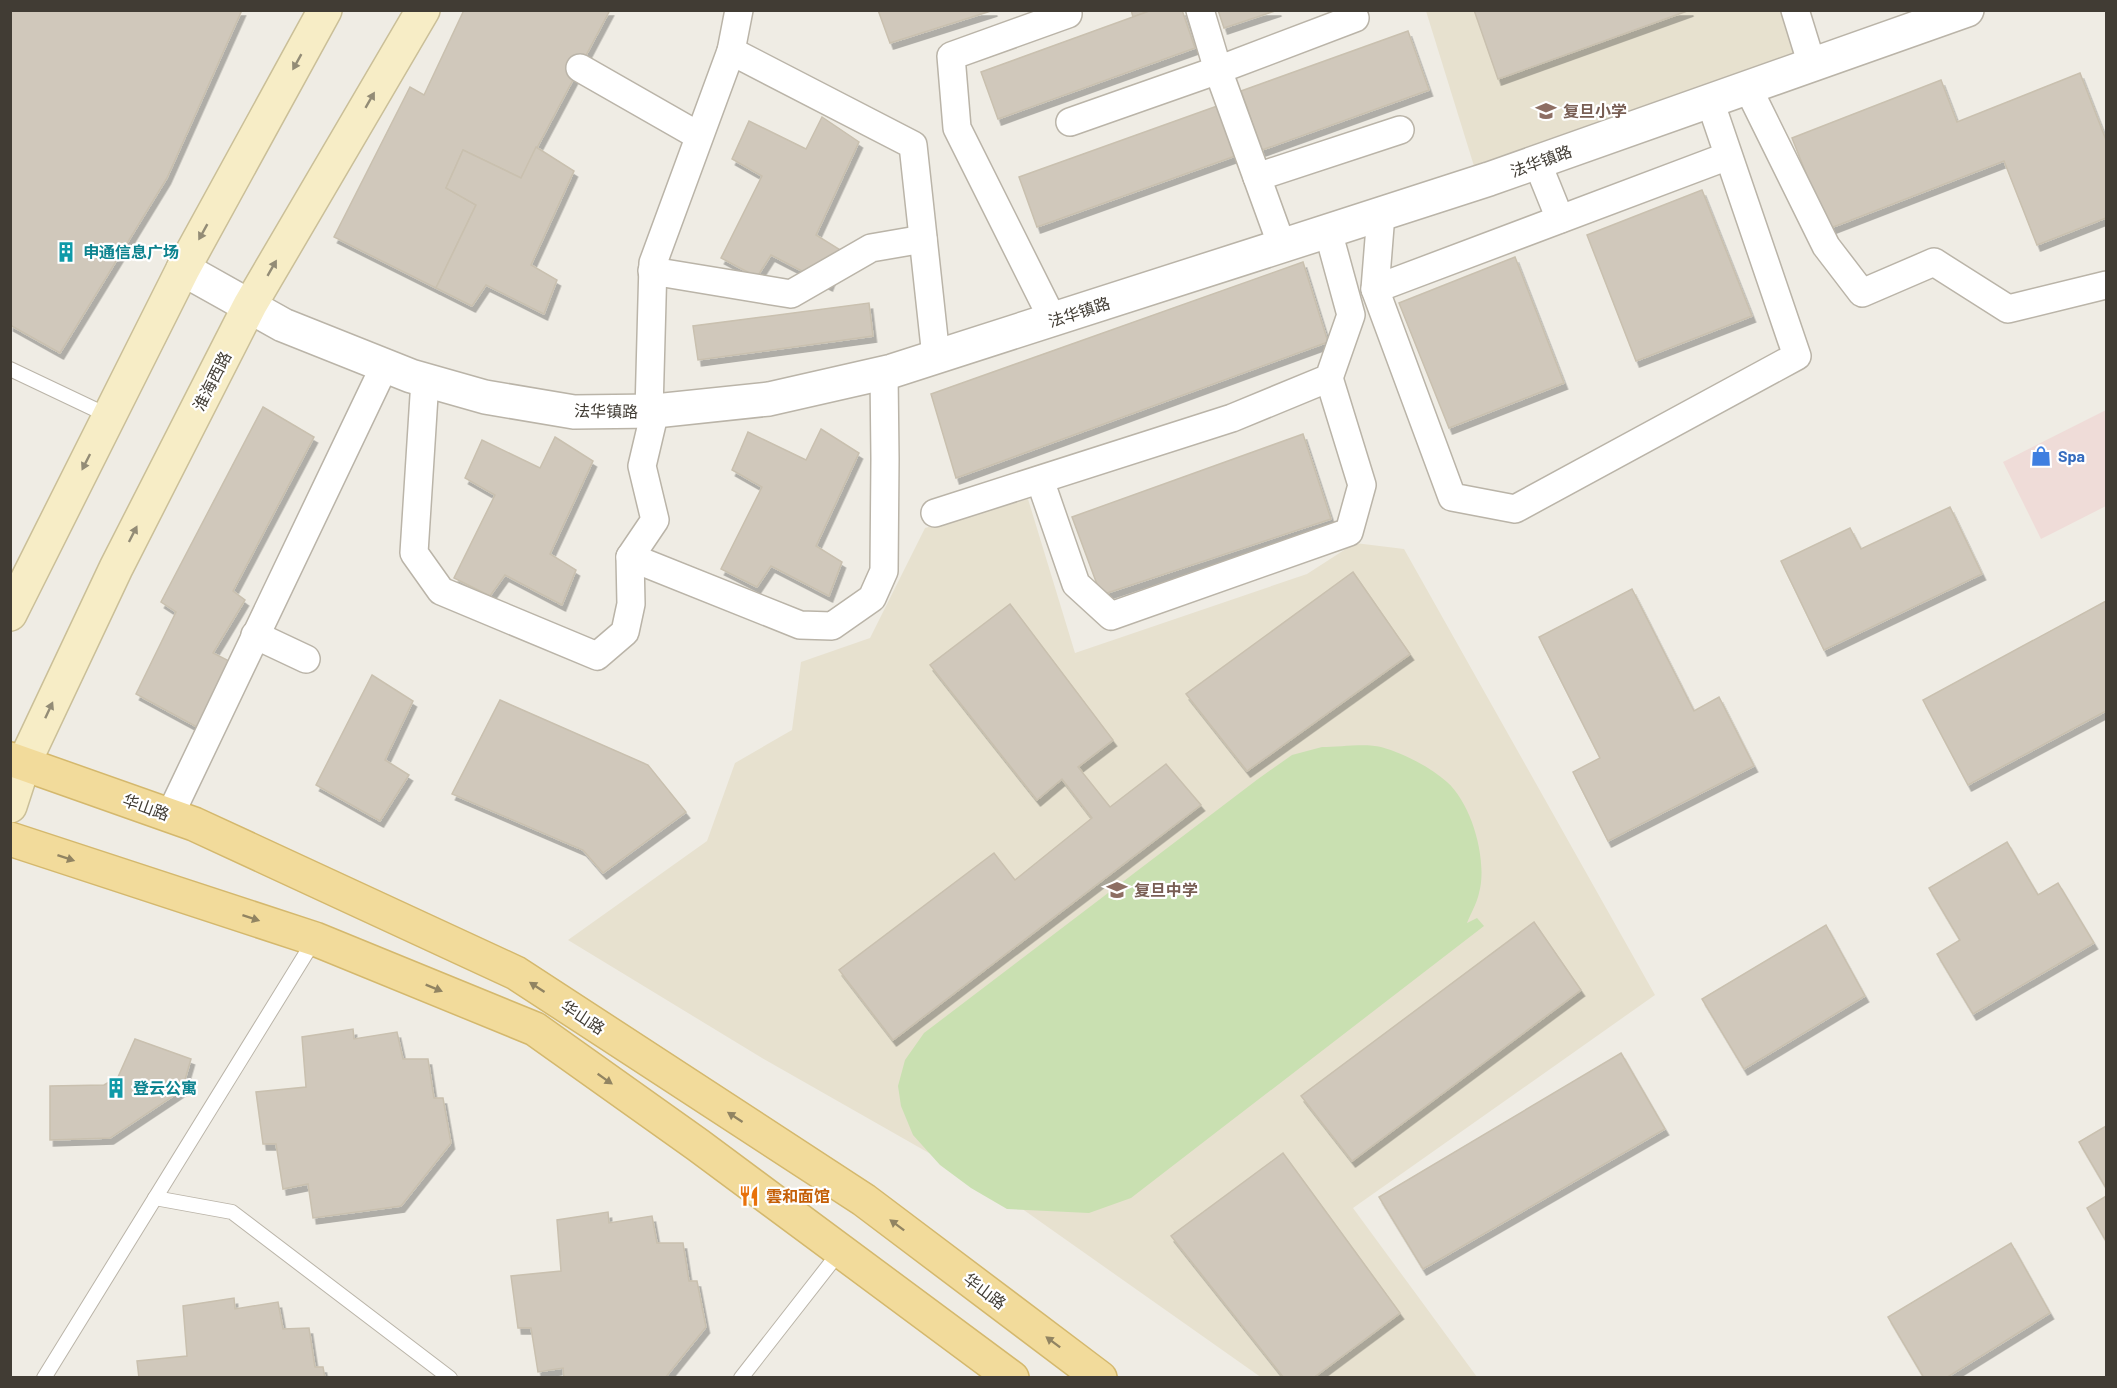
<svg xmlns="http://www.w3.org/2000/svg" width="2117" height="1388" viewBox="0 0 2117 1388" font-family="Barlow,'Noto Sans SC',sans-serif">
<defs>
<filter id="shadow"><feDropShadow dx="3.5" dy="6" stdDeviation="0" flood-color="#0004"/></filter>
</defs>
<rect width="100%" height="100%" fill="#efece4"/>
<g fill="#e7e1cf">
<path d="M1426,11H1781L1794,56L1474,166Z"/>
<path d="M1028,499L1075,653L1307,574L1355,543L1404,549L1655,995L1353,1208L1477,1377L1262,1378L1001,1194L762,1058L568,940L707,841L735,763L792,730L801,662L870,638L925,528Z"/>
</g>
<path fill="#efdcd8" d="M2106,410V506L2041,539L2003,462Z"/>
<path fill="#c9e0b1" d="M1322,747C1339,747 1366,743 1381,747C1403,753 1430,767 1447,782C1472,804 1488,861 1479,893C1477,903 1471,913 1467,923L1477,918L1484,926L1131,1198L1089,1213L1007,1209L971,1188L940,1165L913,1135L901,1106L898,1086L905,1060L924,1033L1258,779L1292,755Z"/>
<g fill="#d0c8bb" stroke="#c9c0af" stroke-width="1.5" filter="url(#shadow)">
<path d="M10,10H242L167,178L60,353L10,325Z"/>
<path d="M464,10H610L521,178L463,150L446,188L476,205L436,288L334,237L410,87L424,95Z"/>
<path d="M878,10H994L890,43Z"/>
<path d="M1131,10H1152L1133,17Z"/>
<path d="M1152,10H1182L1195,48L998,119L981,72Z"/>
<path d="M1218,10H1278L1224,28Z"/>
<path d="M1474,10H1690L1498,79Z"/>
<path d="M1408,31L1429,90L1262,150L1241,91Z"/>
<path d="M2080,73L2106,140V218L2037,245L2004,161L1828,229L1792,138L1941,80L1957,122Z"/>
<path d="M1220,105L1238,155L1037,227L1019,177Z"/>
<path d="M822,117L859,142L816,235L842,251L829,285L771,255L757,277L721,258L762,176L732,159L749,121L806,149Z"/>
<path d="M536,147L574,171L531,265L557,280L544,314L486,285L472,306L436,288L476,205L446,188L463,150L521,178Z"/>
<path d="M1702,190L1752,316L1636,361L1587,235Z"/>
<path d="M1515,257L1564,383L1449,428L1399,303Z"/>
<path d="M1303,262L1328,342L956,478L931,394Z"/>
<path d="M869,303L873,336L698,360L693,326Z"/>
<path d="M263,407L314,437L233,591L245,600L213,653L233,663L197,727L136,694L176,612L161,602Z"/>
<path d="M821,429L859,453L816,546L842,562L829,596L771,566L757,587L721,569L762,487L732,470L748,432L806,460Z"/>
<path d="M1303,434L1331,519L1101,595L1072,517Z"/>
<path d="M555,437L593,461L550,554L576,570L562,605L505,575L490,596L454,578L495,495L465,478L482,440L540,468Z"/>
<path d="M1950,507L1982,574L1824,650L1781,561L1850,528L1861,549Z"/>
<path d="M1353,572L1410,654L1247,771L1186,694Z"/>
<path d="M1632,589L1694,711L1719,697L1754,766L1608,841L1573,772L1600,758L1539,637Z"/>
<path d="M2106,601V711L1968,785L1923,700Z"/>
<path d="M1010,604L1113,740L1078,767L1110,807L1166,764L1201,805L893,1040L839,970L994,853L1015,880L1092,818L1062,779L1037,800L930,665Z"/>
<path d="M372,675L413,701L385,760L409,775L380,821L316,785Z"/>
<path d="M500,700L648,765L686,812L603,873L583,850L452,794Z"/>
<path d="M2007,842L2038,895L2058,883L2094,943L1973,1014L1937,954L1960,940L1929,888Z"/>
<path d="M1534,922L1581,990L1352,1161L1301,1096Z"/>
<path d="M1826,925L1865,996L1744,1069L1702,999Z"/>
<path d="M353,1029L354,1039L397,1032L403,1059H428L434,1098H443L451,1143L401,1206L313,1218L308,1184L283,1189L276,1144H263L256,1092L306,1087L302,1037Z"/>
<path d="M135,1039L191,1059L182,1090L110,1138L50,1140V1086L104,1085L118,1077Z"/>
<path d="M1621,1053L1665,1129L1423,1269L1379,1197Z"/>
<path d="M2106,1126V1188L2079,1142Z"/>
<path d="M1283,1153L1400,1313L1313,1378H1284L1171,1236Z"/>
<path d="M2106,1196V1241L2087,1208Z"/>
<path d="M608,1212L609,1223L652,1216L657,1243H683L689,1281H697L706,1327L665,1378H564L563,1368L538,1372L531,1328H518L511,1276L561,1271L557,1220Z"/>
<path d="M2011,1243L2050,1313L1946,1378H1924L1888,1317Z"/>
<path d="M234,1298L235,1309L278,1302L283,1329L309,1328L315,1367H323L325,1378H139L137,1361L187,1356L183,1306Z"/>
</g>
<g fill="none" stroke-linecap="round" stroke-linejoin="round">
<g stroke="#bab4a8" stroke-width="16">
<g id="service">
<path d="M10,369L109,416"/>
<path d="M155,1198L232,1212L450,1378"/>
<path d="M44,1378L315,939"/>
<path d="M741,1378L841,1250"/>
</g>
</g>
<g stroke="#bab4a8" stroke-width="30">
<g id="minor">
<path d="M1200,10L1218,70L1282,246"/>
<path d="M1795,10L1812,65"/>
<path d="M731,51L739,10"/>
<path d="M580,68L699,136"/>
<path d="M1748,88L1826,246L1862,293L1934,262L2008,309L2106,285"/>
<path d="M1070,122L1218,70L1355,18"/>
<path d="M1537,162L1560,219"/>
<path d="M1257,177L1400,130"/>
<path d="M1381,214L1375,289L1452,497L1515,509L1797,356L1710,101"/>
<path d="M652,271L791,294L871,248L923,239"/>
<path d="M1375,289L1728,156"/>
<path d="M1053,320L957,128L951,56L1068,14"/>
<path d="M425,380L414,553L441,591L597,656L625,632L631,604L630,557L655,520L642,466L655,411"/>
<path d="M649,411L653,263L731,51L913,145L936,357"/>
<path d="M1040,480L1076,584L1111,616L1349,532L1362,485L1329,378"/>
<path d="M935,513L1232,418L1329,378L1351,315L1328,231"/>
<path d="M630,557L800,625L832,626L872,598L884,571L885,459L884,373"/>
<path d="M255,635L306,659"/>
<path d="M170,815L385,365"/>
</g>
</g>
<g stroke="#bab4a8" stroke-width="36">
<path id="tertiary" d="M183,269L283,325L411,376L485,397L574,412L655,411L769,399L892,371L1328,231L1489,179L1967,10"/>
</g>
<g stroke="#cabf98" stroke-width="36">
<g id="secondary">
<path d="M10,614L183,269L325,10"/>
<path d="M10,806L24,763L116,568L250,305L423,10"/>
</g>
</g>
<g stroke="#d4b86d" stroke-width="36">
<g id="primary">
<path d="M10,759L194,824L516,973L864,1200L1100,1378"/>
<path d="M10,839L315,939L535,1029L698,1145L1012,1378"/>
</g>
</g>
<use href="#service" stroke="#fff" stroke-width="14"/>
<use href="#minor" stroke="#fff" stroke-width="27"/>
<use href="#tertiary" stroke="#fff" stroke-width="33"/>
<use href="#secondary" stroke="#f7edc6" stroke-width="33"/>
<use href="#primary" stroke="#f2db9b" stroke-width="33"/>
</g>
<defs><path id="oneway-solid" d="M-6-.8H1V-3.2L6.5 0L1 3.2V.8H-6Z" transform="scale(1.5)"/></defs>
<g fill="#938c76">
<use href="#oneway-solid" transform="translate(297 62) rotate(119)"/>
<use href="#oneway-solid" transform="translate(370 100) rotate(-60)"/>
<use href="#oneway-solid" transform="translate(203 232) rotate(119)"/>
<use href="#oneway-solid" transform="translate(272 268) rotate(-60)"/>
<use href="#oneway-solid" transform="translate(86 462) rotate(117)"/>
<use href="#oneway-solid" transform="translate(133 534) rotate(-63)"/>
<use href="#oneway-solid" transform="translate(49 710) rotate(-65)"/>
</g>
<g fill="#918462">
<use href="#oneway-solid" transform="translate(66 858) rotate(18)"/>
<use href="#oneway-solid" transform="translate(251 918) rotate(18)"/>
<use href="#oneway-solid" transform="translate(537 987) rotate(-147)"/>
<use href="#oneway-solid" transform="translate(434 988) rotate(22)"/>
<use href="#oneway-solid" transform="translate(605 1079) rotate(35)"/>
<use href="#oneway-solid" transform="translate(735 1117) rotate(-147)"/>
<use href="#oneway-solid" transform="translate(897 1225) rotate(-143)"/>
<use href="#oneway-solid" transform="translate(1053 1342) rotate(-143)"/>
</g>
<defs>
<g id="school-bare" transform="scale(1.62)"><path d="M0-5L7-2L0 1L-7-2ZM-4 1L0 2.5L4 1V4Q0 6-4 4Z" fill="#8d6e63" stroke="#fff" stroke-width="2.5" paint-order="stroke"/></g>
<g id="building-bare" transform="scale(1.62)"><path d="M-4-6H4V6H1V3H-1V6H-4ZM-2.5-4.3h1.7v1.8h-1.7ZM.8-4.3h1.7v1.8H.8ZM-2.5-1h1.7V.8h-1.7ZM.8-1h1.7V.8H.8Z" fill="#0f9aa8" stroke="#fff" stroke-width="2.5" paint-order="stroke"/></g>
<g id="shop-bare" transform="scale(1.62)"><path d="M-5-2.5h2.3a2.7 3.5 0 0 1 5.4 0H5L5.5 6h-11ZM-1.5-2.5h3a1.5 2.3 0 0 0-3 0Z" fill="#3f7fe0" stroke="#fff" stroke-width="2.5" paint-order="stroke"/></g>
<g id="restaurant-bare" transform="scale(1.62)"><path d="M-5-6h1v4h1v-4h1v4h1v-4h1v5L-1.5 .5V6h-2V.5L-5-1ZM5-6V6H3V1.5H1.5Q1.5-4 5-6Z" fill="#e8710a" stroke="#fff" stroke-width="2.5" paint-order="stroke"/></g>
</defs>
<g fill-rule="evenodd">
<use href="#school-bare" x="1546" y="111"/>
<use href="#building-bare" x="66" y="252"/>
<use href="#shop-bare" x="2041" y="456"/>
<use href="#school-bare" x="1117" y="890"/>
<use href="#building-bare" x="116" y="1088"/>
<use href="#restaurant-bare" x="749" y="1196"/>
</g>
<g text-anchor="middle" stroke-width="4.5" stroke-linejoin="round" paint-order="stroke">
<g font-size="16" font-weight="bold" fill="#785e54" stroke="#fff" text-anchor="start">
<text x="1563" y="117">复旦小学</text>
<text x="1134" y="896">复旦中学</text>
</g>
<g font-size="16" fill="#413c34" stroke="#fff">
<text transform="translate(1541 161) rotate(-20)" y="6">法华镇路</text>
<text transform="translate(1079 312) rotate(-18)" y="6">法华镇路</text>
<text transform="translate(212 381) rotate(-63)" y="6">淮海西路</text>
<text transform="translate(606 411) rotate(1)" y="6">法华镇路</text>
<text transform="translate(146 807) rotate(20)" y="6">华山路</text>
<text transform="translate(583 1017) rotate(33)" y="6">华山路</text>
<text transform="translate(985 1291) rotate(37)" y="6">华山路</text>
</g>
<g font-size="16" font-weight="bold" fill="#0d838f" stroke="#fff" text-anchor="start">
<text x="83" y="258">申通信息广场</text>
<text x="133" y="1094">登云公寓</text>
</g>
<g font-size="16" font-weight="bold" fill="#366cbe" stroke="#fff" text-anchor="start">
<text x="2058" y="462">Spa</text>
</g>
<g font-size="16" font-weight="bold" fill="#c56008" stroke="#fff" text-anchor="start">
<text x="766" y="1202">雲和面馆</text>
</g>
</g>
<rect width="2117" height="1388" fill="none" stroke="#413c34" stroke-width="24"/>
</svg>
